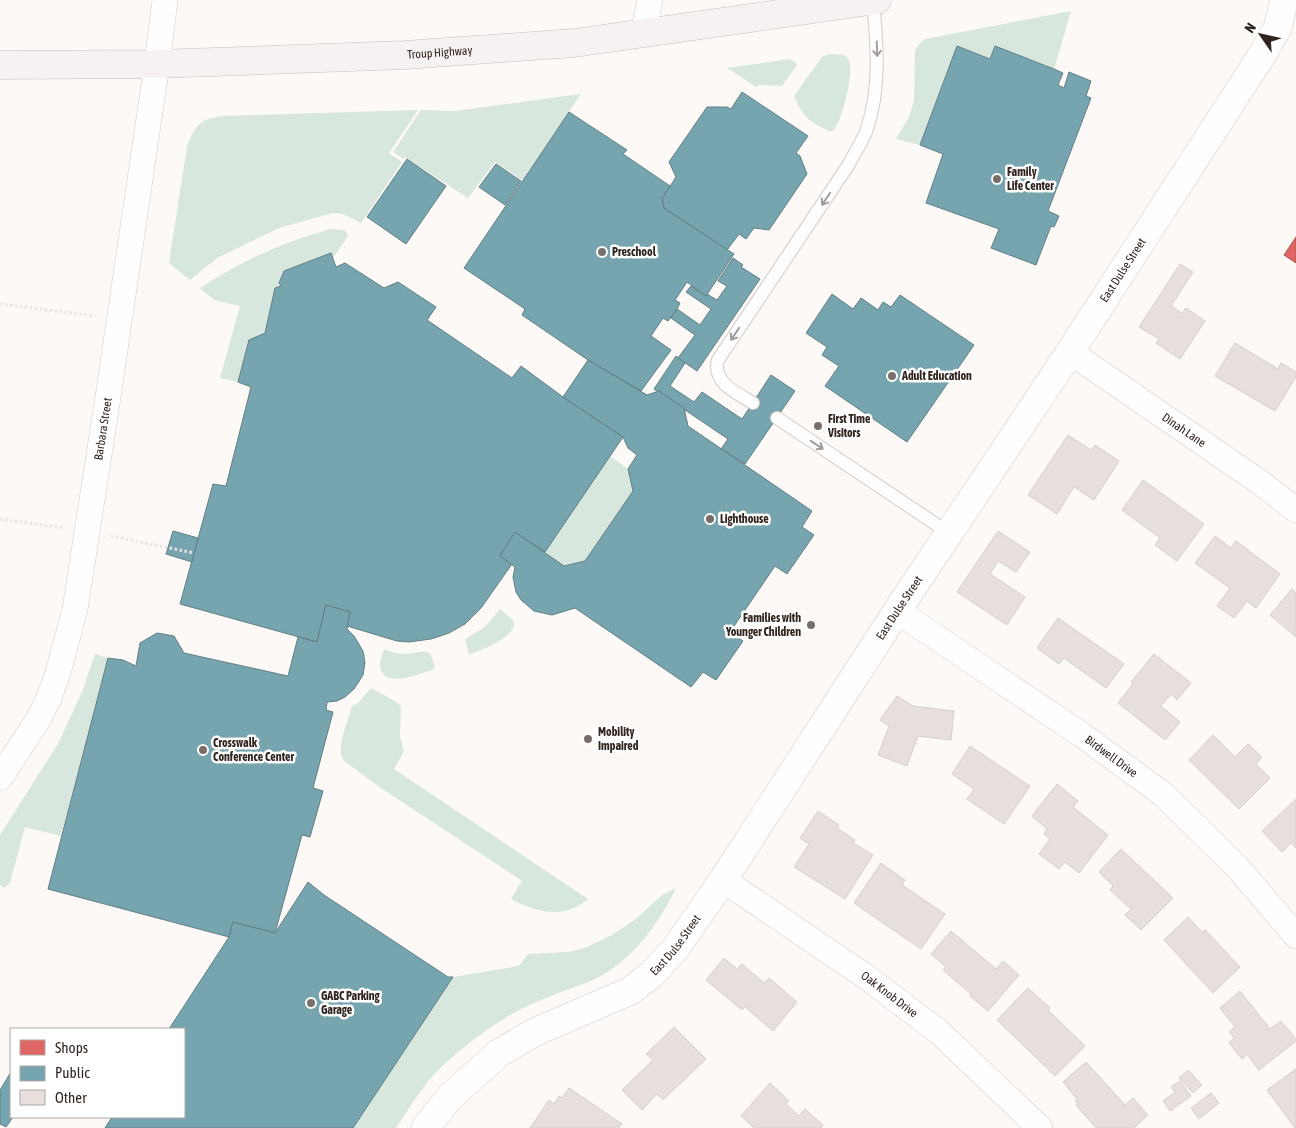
<svg xmlns="http://www.w3.org/2000/svg" width="1296" height="1128" viewBox="0 0 1296 1128" font-family="'Asap Condensed',sans-serif">
<rect width="100%" height="100%" fill="#fcf9f7"/>
<g fill="#d7e7dd">
<path d="M1071,11L1054,69L995,46L990,59L957,46L920,145L896,139L909,117L914,101L915,51L919,44L925,39Z"/>
<path d="M829,54L844,55C848,58 849,60 850,65C852,77 842,126 831,132C809,121 805,120 794,96L822,57Z"/>
<path d="M789,59L795,62L797,65L782,86L760,85L756,87L727,68Z"/>
<path d="M581,94L522,180L495,162L468,198L405,157L404,159L393,152L421,110L455,111Z"/>
<path d="M418,110L389,153L402,162L361,223L343,214L333,213L279,228L217,258L190,280L169,263L187,146C195,125 201,118 224,116Z"/>
<path d="M330,229L345,230L348,236L333,258L331,253L281,286L275,288L265,333L249,340L238,382L220,378L240,306L214,300L200,288C241,261 283,242 330,229Z"/>
<path d="M610,456L628,469L633,491L585,561L564,566L545,552Z"/>
<path d="M500,609L513,620L514,627C503,644 486,647 469,655L465,639L485,627Z"/>
<path d="M384,649C390,652 397,654 405,654C413,654 423,649 430,653L435,667L432,670C419,674 381,690 380,665C380,660 383,654 384,649Z"/>
<path d="M95,654L108,658L61,836L25,827L10,883L4,888L0,885V835L58,744L82,692Z"/>
<path d="M371,688L398,703L401,707L400,737L404,751L394,769L588,899C564,920 536,912 511,899L522,881L378,786L344,761C335,749 348,721 352,706L358,703Z"/>
<path d="M676,888C659,924 630,963 593,980C563,992 533,1001 505,1018C480,1034 451,1055 431,1078C418,1093 407,1112 396,1128H353L453,977L519,966L528,954L569,952L585,948L610,936L636,919L662,895Z"/>
</g>
<path fill="#e06666" stroke="#ac5251" d="M1296,237V263L1284,255Z"/>
<g fill="#76a5af" stroke="#617f84">
<path d="M957,46L990,59L995,46L1054,69L1063,73L1058,85L1064,88L1069,72L1091,81L1086,96L1091,98L1048,211L1059,216L1054,227L1051,226L1036,265L991,248L999,229L926,203L943,154L920,145Z"/>
<path d="M742,92L808,136L796,153L800,156L807,174L769,230L754,228L746,239L739,234L727,250L664,208L662,199L676,177L669,162L707,107H727L731,109Z"/>
<path d="M569,112L627,150L623,154L670,186L662,199L664,208L734,254L706,296L687,282L675,300L680,303L677,309L668,321L663,318L651,336L671,350L641,391L588,360L522,315L525,309L464,268Z"/>
<path d="M407,159L446,186L406,244L367,217Z"/>
<path d="M496,164L521,181L505,205L479,187Z"/>
<path d="M331,253L336,267L345,263L384,288L398,282L436,307L427,320L512,378L521,366L563,397L623,437L545,552L515,532L500,556L512,564L481,608L465,624L449,633L431,639L409,642L397,641L347,626L350,612L326,605L317,642L180,604L213,484L226,486L251,387L238,382L249,340L265,333L275,288L281,286L279,283L284,271Z"/>
<path d="M733,258L743,265L741,267L760,279L697,371L678,358L695,335L671,318L677,309L700,325L711,309L686,292L691,286L706,296L707,294L717,300L727,286L718,281Z"/>
<path d="M832,294L853,309L861,298L878,310L883,302L891,307L900,295L974,345L907,442L825,386L839,366L822,355L827,347L806,333Z"/>
<path d="M676,356L685,363L670,386L694,402L702,392L742,419L771,375L795,391L745,464L721,449L728,439L654,389Z"/>
<path d="M588,360L647,395L659,391L684,408L688,426L812,511L802,527L814,535L787,574L775,566L730,632L743,641L716,680L703,672L691,687L575,608L552,615L534,611L521,600L516,592L513,577L515,567L500,556L515,532L564,566L585,561L633,491L628,469L637,455L628,448L623,437L563,397Z"/>
<path d="M173,531L198,538L192,562L166,554Z"/>
<path d="M326,605L350,612L347,629L354,636L363,651L365,663L363,675L354,689L345,697L337,701L327,702L326,710L333,712L313,788L323,791L310,837L302,835L275,933L233,922L229,937L48,889L108,658L123,660L136,666L140,643L157,633L174,636L184,653L288,676L298,637L317,642Z"/>
<path d="M308,882L324,895L448,977H453L353,1128H105L112,1117H184V1029H169L229,937L233,922L275,933Z"/>
<path d="M11,1072V1117H13L6,1127L0,1124V1090Z"/>
</g>
<g fill="#e7dfdc" stroke="#d6cfcc">
<path d="M1180,264L1193,272L1171,306L1182,313L1186,308L1205,321L1180,359L1156,343L1159,339L1139,327Z"/>
<path d="M1235,343L1278,369L1281,363L1296,372V377L1275,411L1215,376Z"/>
<path d="M1068,435L1091,450L1095,445L1119,461L1094,500L1074,487L1057,514L1028,495Z"/>
<path d="M1143,480L1204,524L1177,561L1155,545L1160,538L1122,510Z"/>
<path d="M998,531L1030,552L1016,572L998,561L990,574L1025,597L1007,625L957,592Z"/>
<path d="M1215,536L1231,548L1236,541L1280,574L1256,608L1247,601L1234,618L1217,606L1230,588L1195,563Z"/>
<path d="M1292,589L1296,593V637L1270,615Z"/>
<path d="M1058,618L1124,664L1106,688L1064,658L1059,664L1037,648Z"/>
<path d="M1154,654L1191,683L1177,700L1171,694L1161,706L1180,722L1165,740L1118,703L1133,684L1131,682Z"/>
<path d="M897,696L913,706L954,711L951,740L918,736L907,766L878,755L889,726L880,720Z"/>
<path d="M1213,735L1235,757L1248,744L1262,757L1256,764L1270,778L1239,809L1189,760Z"/>
<path d="M970,746L1030,786L1004,824L967,799L974,789L952,774Z"/>
<path d="M1057,784L1078,801L1073,807L1108,835L1079,873L1065,862L1059,869L1039,854L1050,839L1044,834L1047,829L1032,816Z"/>
<path d="M1296,799V848L1291,843L1282,852L1262,831Z"/>
<path d="M818,811L839,825L837,828L855,840L853,843L873,855L845,899L794,867L809,844L800,838Z"/>
<path d="M1121,849L1173,898L1141,930L1125,915L1131,909L1110,890L1113,886L1099,872Z"/>
<path d="M881,863L905,880L902,885L945,914L921,949L854,903Z"/>
<path d="M1188,917L1202,932L1205,930L1240,967L1213,993L1164,940Z"/>
<path d="M951,931L996,969L1003,961L1019,975L988,1011L970,996L971,994L943,970L946,967L931,954Z"/>
<path d="M724,958L737,969L742,964L764,983L769,978L797,1002L773,1031L745,1007L742,1010L706,980Z"/>
<path d="M1028,988L1050,1008L1048,1010L1085,1046L1055,1076L997,1020Z"/>
<path d="M1240,991L1270,1029L1281,1021L1296,1039V1041L1259,1070L1247,1054L1242,1059L1229,1043L1234,1038L1229,1032L1235,1027L1220,1008Z"/>
<path d="M674,1027L706,1059L663,1100L657,1094L642,1110L622,1090L653,1060L646,1054Z"/>
<path d="M1086,1062L1125,1105L1133,1098L1148,1115L1134,1128H1096L1076,1105L1078,1103L1075,1101L1077,1099L1063,1082Z"/>
<path d="M1296,1069V1128H1295L1267,1090Z"/>
<path d="M1188,1070L1202,1085L1193,1093L1179,1078Z"/>
<path d="M1180,1081L1191,1096L1170,1111L1163,1101L1175,1092L1171,1087Z"/>
<path d="M770,1083L789,1101L786,1104L799,1116L805,1109L823,1125L821,1128H754L741,1116Z"/>
<path d="M569,1088L622,1124L619,1128H530L549,1100L554,1104L559,1096L562,1098Z"/>
<path d="M1211,1093L1219,1103L1199,1119L1191,1108Z"/>
</g>
<g fill="none" stroke-linecap="round" stroke-linejoin="round">
<g stroke="#d3ccc9" stroke-width="14">
<g id="service">
<path d="M753,403C737,393 712,383 718,360L849,164C855,152 863,141 867,129C881,87 877,44 873,1"/>
<path d="M777,418L949,533"/>
</g>
</g>
<g stroke="#d3ccc9" stroke-width="26">
<g id="minor">
<path d="M643,34L650,0"/>
<path id="s1" d="M1070,352L1261,483L1296,510"/>
<path id="s2" d="M897,611L1082,735L1164,795L1239,869L1296,936"/>
<path id="s3" d="M0,778L38,720L49,698L58,673L75,609L108,397L157,64L165,0"/>
<path id="s4" d="M723,880L865,976L939,1032L1040,1128"/>
</g>
</g>
<g stroke="#d3ccc9" stroke-width="29">
<g id="tertiary">
<path id="s5" d="M425,1128L450,1097L499,1053L535,1032L630,991L652,974L675,949L723,880L897,611L1070,352L1262,55L1278,27L1284,0"/>
</g>
</g>
<g stroke="#c7bdba" stroke-width="29">
<g id="primary">
<path id="s6" d="M0,65L157,64L405,55L574,43L877,0"/>
</g>
</g>
<g stroke="#e7e5e4" stroke-width="3" stroke-dasharray="2.5 2.5" stroke-linecap="butt">
<path d="M0,304L95,316"/>
<path d="M0,519L64,528"/>
<path d="M111,536L194,553"/>
</g>
<use href="#service" stroke="#fffefe" stroke-width="12"/>
<use href="#minor" stroke="#fffefe" stroke-width="25"/>
<use href="#tertiary" stroke="#fffefe" stroke-width="28"/>
<use href="#primary" stroke="#f6f2f1" stroke-width="28"/>
</g>
<defs><path id="oneway-shaft" d="M-6 0H5M1.5-3L5.5 0L1.5 3" fill="none" stroke-width="1.6" stroke-linecap="round" stroke-linejoin="round" transform="scale(1.25)"/></defs>
<g stroke="#a29c9a">
<use href="#oneway-shaft" transform="translate(877 49) rotate(88)"/>
<use href="#oneway-shaft" transform="translate(826 199) rotate(124)"/>
<use href="#oneway-shaft" transform="translate(735 334) rotate(124)"/>
<use href="#oneway-shaft" transform="translate(817 445) rotate(33)"/>
</g>
<g fill="#786f6b" stroke="#fff" stroke-width="2">
<circle cx="997" cy="179" r="5"/>
<circle cx="602" cy="252" r="5"/>
<circle cx="892" cy="376" r="5"/>
<circle cx="818" cy="426" r="5"/>
<circle cx="710" cy="519" r="5"/>
<circle cx="811" cy="625" r="5"/>
<circle cx="588" cy="739" r="5"/>
<circle cx="203" cy="750" r="5"/>
<circle cx="311" cy="1003" r="5"/>
</g>
<g text-anchor="middle" stroke-width="5" stroke-linejoin="round" paint-order="stroke">
<g font-size="12" fill="#312520" stroke="#fff">
<text dy="4" stroke="none"><textPath href="#s6" startOffset="440">Troup Highway</textPath></text>
<text dy="4" stroke="none"><textPath href="#s5" startOffset="1126">East Dulse Street</textPath></text>
<text dy="4" stroke="none"><textPath href="#s3" startOffset="369">Barbara Street</textPath></text>
<text dy="4" stroke="none"><textPath href="#s1" startOffset="138">Dinah Lane</textPath></text>
<text dy="4" stroke="none"><textPath href="#s5" startOffset="721">East Dulse Street</textPath></text>
<text dy="4" stroke="none"><textPath href="#s2" startOffset="259">Birdwell Drive</textPath></text>
<text dy="4" stroke="none"><textPath href="#s5" startOffset="316">East Dulse Street</textPath></text>
<text dy="4" stroke="none"><textPath href="#s4" startOffset="202">Oak Knob Drive</textPath></text>
</g>
<g font-size="12" font-weight="bold" fill="#312520" stroke="#fff" text-anchor="start">
<text x="1007" y="176">Family<tspan x="1007" dy="14">Life Center</tspan></text>
<text x="612" y="256">Preschool</text>
<text x="902" y="380">Adult Education</text>
<text x="828" y="423">First Time<tspan x="828" dy="14">Visitors</tspan></text>
<text x="720" y="523">Lighthouse</text>
<text x="801" y="622" text-anchor="end">Families with<tspan x="801" dy="14">Younger Children</tspan></text>
<text x="598" y="736">Mobility<tspan x="598" dy="14">Impaired</tspan></text>
<text x="213" y="747">Crosswalk<tspan x="213" dy="14">Conference Center</tspan></text>
<text x="321" y="1000">GABC Parking<tspan x="321" dy="14">Garage</tspan></text>
</g>
</g>
<rect x="10" y="1028" width="175" height="90" fill="#ffffff" stroke="#ada8a6"/>
<rect x="20" y="1040" width="25" height="15" fill="#e06666" stroke="#ada8a6"/>
<text x="55" y="1053" font-size="15" fill="#312520">Shops</text>
<rect x="20" y="1066" width="25" height="15" fill="#76a5af" stroke="#ada8a6"/>
<text x="55" y="1078" font-size="15" fill="#312520">Public</text>
<rect x="20" y="1090" width="25" height="15" fill="#e7dfdc" stroke="#ada8a6"/>
<text x="55" y="1103" font-size="15" fill="#312520">Other</text>
<g transform="translate(1261 35) rotate(304)" stroke="#ffffff" stroke-width="4" paint-order="stroke">
<path d="M0-4L9 19L0 12L-9 19Z" fill="#312520"/>
<text y="-8" font-size="14" font-weight="bold" text-anchor="middle" fill="#312520">N</text>
</g>
</svg>
